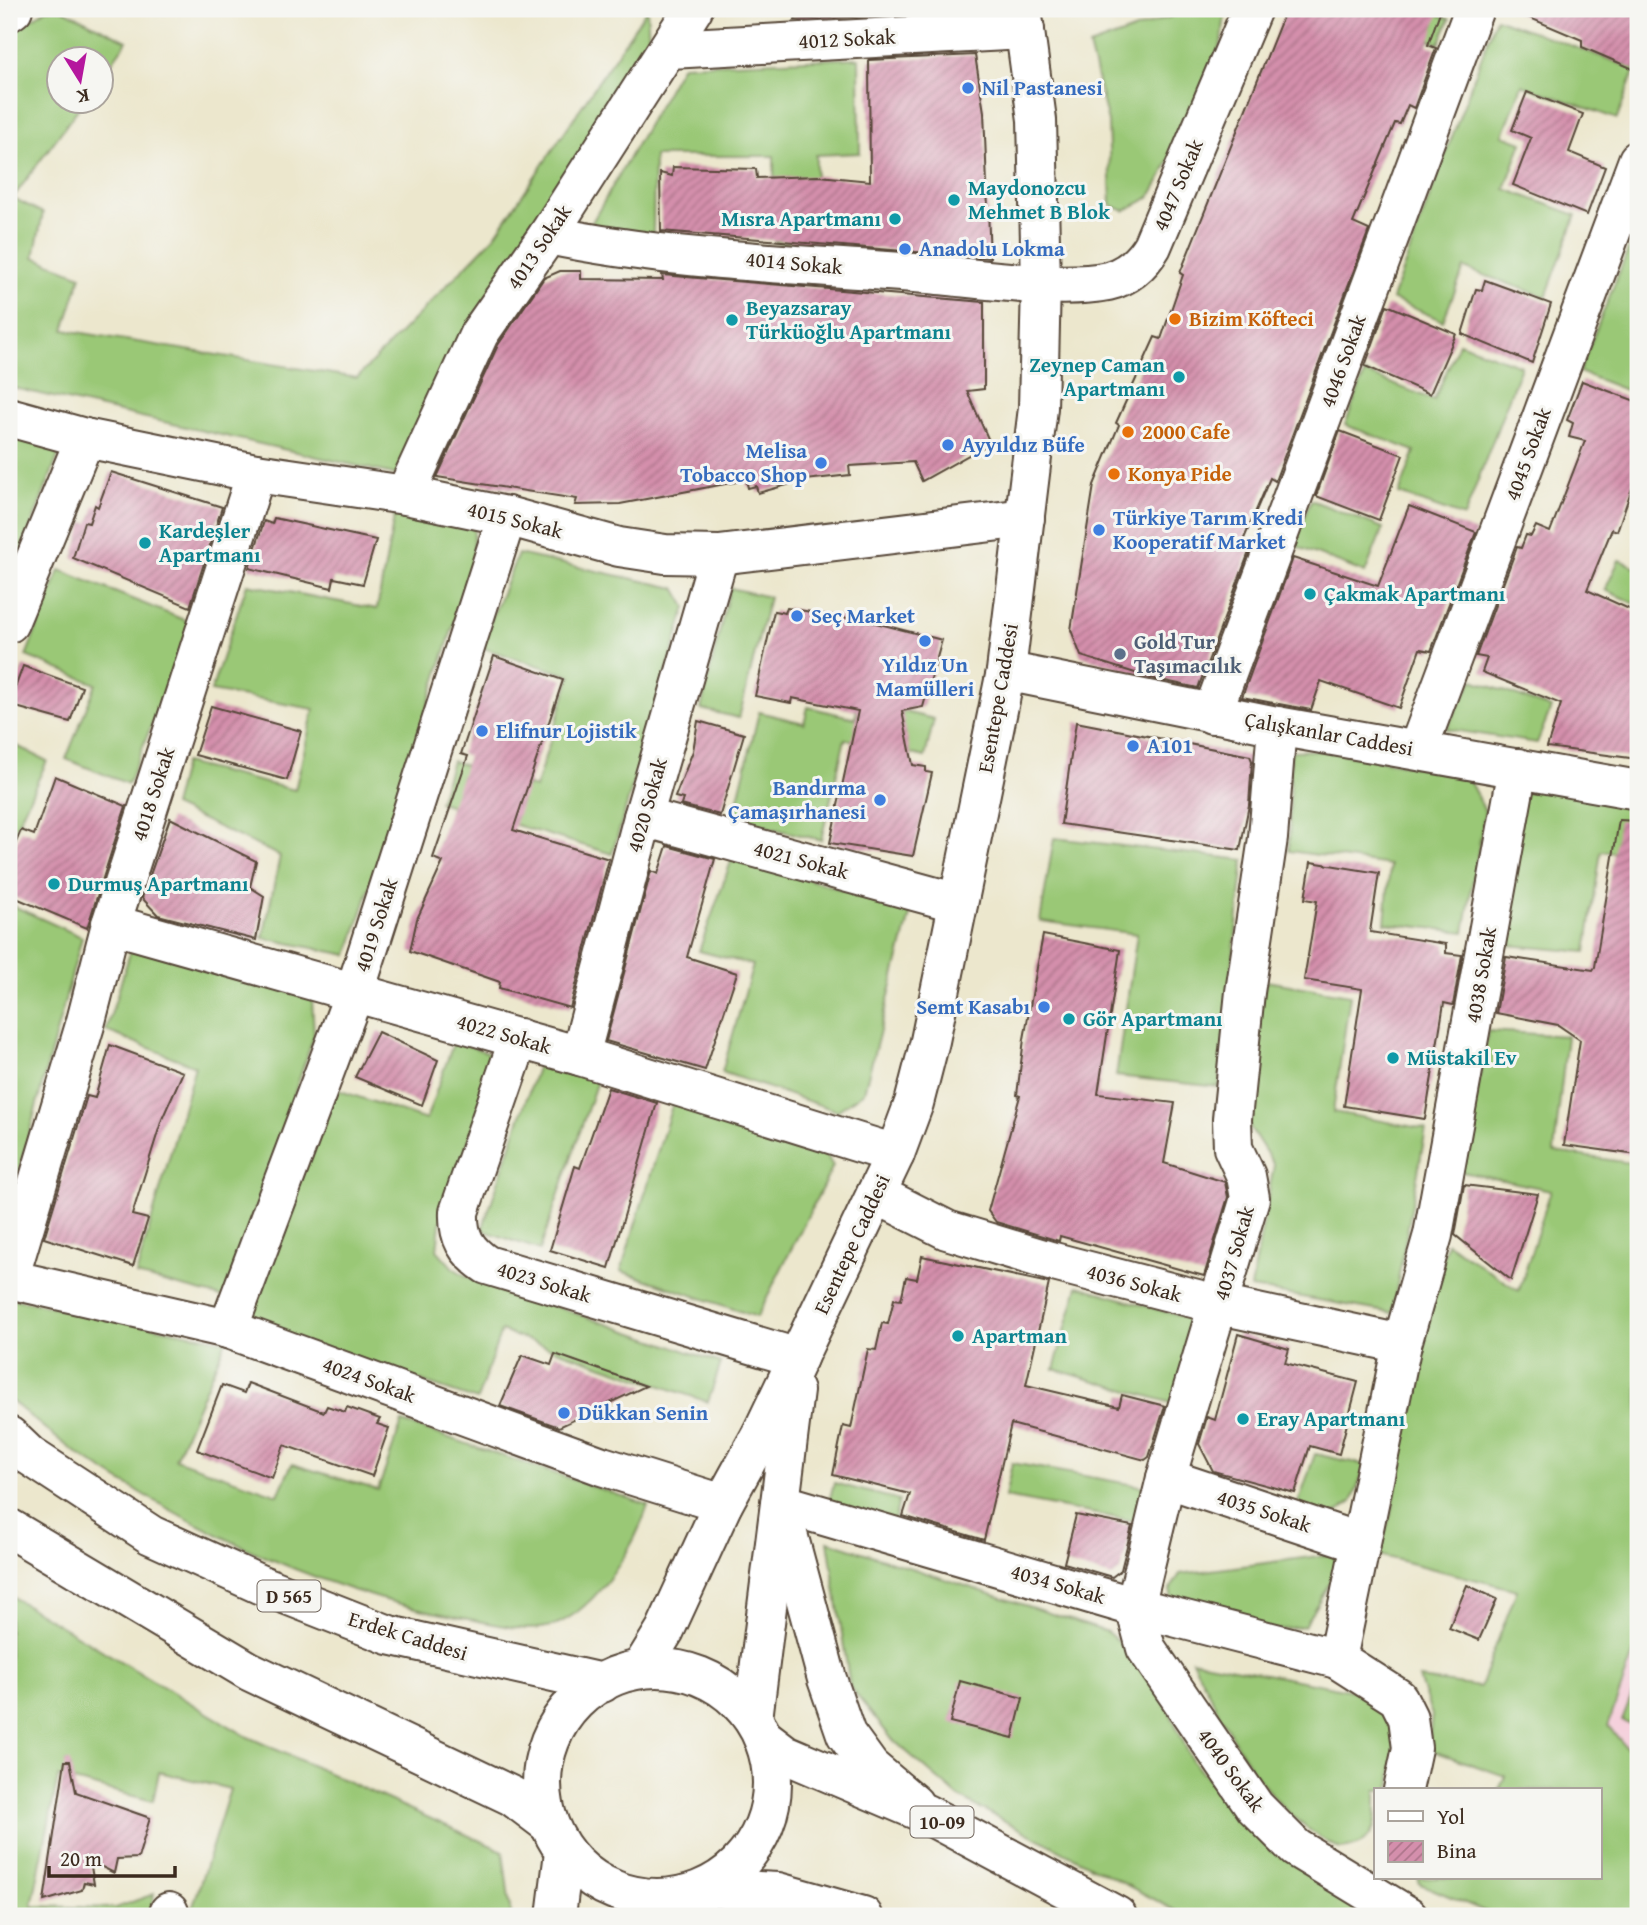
<svg xmlns="http://www.w3.org/2000/svg" width="1647" height="1925" viewBox="0 0 1647 1925" font-family="'Gentium Book Plus',serif">
<defs>
<pattern id="building-hatch" width="6" height="6" patternUnits="userSpaceOnUse" patternTransform="scale(1.75)"><rect width="6" height="6" fill="#d48fac"/><path d="M-1 1l2-2M0 6l6-6M5 7l2-2" fill="none" stroke="#ad758b"/></pattern>
</defs>
<rect width="100%" height="100%" fill="#f6f6f2"/>
<filter id="ink" filterUnits="userSpaceOnUse"><feTurbulence type="fractalNoise" baseFrequency=".0143" numOctaves="2"/><feDisplacementMap in="SourceGraphic" scale="14" xChannelSelector="R" yChannelSelector="G"/><feConvolveMatrix kernelMatrix="1 2 1 2 8 2 1 2 1" color-interpolation-filters="sRGB"/></filter>
<filter id="wash" filterUnits="userSpaceOnUse"><feTurbulence type="fractalNoise" baseFrequency=".00686" numOctaves="4" result="noise"/><feDisplacementMap in="SourceGraphic" scale="28" xChannelSelector="R" yChannelSelector="G"/><feGaussianBlur stdDeviation="1.57" result="paint"/><feColorMatrix in="noise" values="0 0 0 0 0 0 0 0 0 0 0 0 0 0 0 0 0 1.4 0 .05"/><feComposite in="paint" operator="in"/></filter>
<g filter="url(#wash)">
<rect width="100%" height="100%" fill="#ece7cd"/>
<path fill="#f5cfdb" d="M1638,1640V1761L1608,1726Z"/>
<g fill="#9ac876" stroke="#6a794a" stroke-width="2">
<path d="M47,9H62L127,41L102,76V60H60V102H83L13,198L43,213L34,257L81,276L64,330L357,378L494,237L647,9L649,42L406,477L9,387V34Z"/>
<path d="M1192,9H1226L1221,43L1162,176L1149,198L1124,211L1111,205L1108,122L1089,46Z"/>
<path d="M1378,9H1424L1450,19L1439,44L1375,16Z"/>
<path d="M1496,18L1635,69L1617,119L1522,85L1503,135L1522,142L1505,189L1576,215L1546,297L1464,268L1443,321L1392,299Z"/>
<path d="M859,58L860,153L816,155L815,251L774,242V156H654L653,236L587,231L682,65Z"/>
<path d="M1631,243L1638,246V395L1579,372Z"/>
<path d="M1459,343L1521,366L1464,517L1399,494L1415,451L1345,425L1365,373L1434,400Z"/>
<path d="M15,433L60,451L9,583V449Z"/>
<path d="M1311,500L1383,528L1365,573L1293,545Z"/>
<path d="M395,512L474,526L473,564L348,955L263,938L280,856L173,806L184,763L295,790L314,709L211,691L247,584L377,609Z"/>
<path d="M518,554L675,588L686,607L612,854L439,802L452,761L535,788L571,676L480,647Z"/>
<path d="M1619,560L1638,568V605L1605,590Z"/>
<path d="M60,570L192,623L128,784L66,759L96,684L26,656Z"/>
<path d="M730,588L769,597L739,718L701,709Z"/>
<path d="M1473,680L1551,708L1537,743L1446,729Z"/>
<path d="M859,701L934,719L925,757L845,739L821,840L733,819L759,712L804,723L808,707L855,718Z"/>
<path d="M9,742L47,761L9,842Z"/>
<path d="M1321,750L1466,775L1485,811L1464,932L1385,923L1390,865L1289,851L1291,751Z"/>
<path d="M1525,788L1638,806V856L1601,851L1586,952L1497,944Z"/>
<path d="M1054,838L1244,860L1219,1087L1116,1076L1137,934L1040,921Z"/>
<path d="M733,856L911,911L864,1092L837,1111L722,1072L753,965L699,951Z"/>
<path d="M9,904L82,937L9,1208Z"/>
<path d="M132,946L312,999L314,1035L226,1298L136,1275L195,1066L106,1031Z"/>
<path d="M1266,981L1350,995L1333,1112L1426,1129L1392,1313L1251,1288L1274,1165L1241,1113Z"/>
<path d="M1488,1031L1567,1036L1554,1152L1638,1164V1640L1608,1726L1638,1761V1916H1496L1420,1884L1418,1878H1600V1790H1499L1505,1776L1428,1749L1432,1715L1419,1679L1480,1687L1517,1590L1378,1555L1393,1507L1413,1367L1447,1243L1519,1291L1551,1190L1462,1172Z"/>
<path d="M454,1041L498,1056L440,1224L437,1250L453,1268L466,1276L721,1363L708,1402L501,1331L477,1400L247,1323L329,1087L426,1120Z"/>
<path d="M539,1062L597,1081L540,1250L482,1230Z"/>
<path d="M674,1099L821,1147L833,1166L757,1317L621,1271Z"/>
<path d="M1078,1286L1200,1322L1175,1404L1054,1369Z"/>
<path d="M9,1298L226,1341L175,1459L278,1495L292,1464L378,1490L402,1422L648,1505C635,1547 598,1606 557,1624C529,1635 496,1624 468,1619C329,1595 201,1534 84,1458C58,1441 33,1418 9,1399Z"/>
<path d="M1315,1454L1366,1465L1352,1502L1328,1518L1294,1515Z"/>
<path d="M1012,1463L1146,1487L1139,1522L1005,1497Z"/>
<path d="M834,1483L899,1500L893,1526L827,1509Z"/>
<path d="M828,1541L1107,1632L1151,1671L1192,1761L1271,1847L1378,1916H1186L959,1797L892,1739L850,1687Z"/>
<path d="M1335,1554L1336,1572L1304,1626L1277,1630L1174,1607L1170,1590L1180,1574Z"/>
<path d="M9,1595L248,1737L503,1851L511,1916H190L230,1789L159,1772L153,1801L58,1777L32,1906L115,1908L154,1894L150,1916H9Z"/>
<path d="M1192,1660L1359,1692L1387,1708L1395,1741L1390,1790H1376C1376,1822 1379,1845 1340,1849C1261,1809 1231,1735 1192,1660Z"/>
<path d="M1638,1679V1728L1622,1721Z"/>
</g>
<g id="blocks">
<g fill="url(#building-hatch)">
<path d="M797,9H948L949,12L795,20Z"/>
<path d="M1286,9H1441L1428,45L1436,48L1414,108L1408,105L1400,124L1395,123L1353,223L1369,230L1275,481L1270,478L1243,541L1252,544L1198,688L1151,678L1081,656L1071,630L1094,485L1119,425L1116,423L1155,337L1161,339L1183,275L1180,273Z"/>
<path d="M1509,9H1638V71L1582,47V40Z"/>
<path d="M975,55L984,112L990,258L661,231L660,173L672,176L673,167L756,169L757,178L819,176L870,181L869,60Z"/>
<path d="M1527,92L1583,114L1569,152L1605,167L1587,215L1513,185L1531,138L1512,130Z"/>
<path d="M560,271H581V279L663,280L662,275L984,302V389L967,391L990,443L922,481L913,462L849,466L850,475L805,480L758,493L756,486L748,488L746,480L620,504L575,505L577,499L437,477L498,345L544,278Z"/>
<path d="M1485,280L1551,304L1532,363L1462,334L1476,289L1482,290Z"/>
<path d="M1387,305L1456,334L1430,394L1365,366Z"/>
<path d="M1582,381L1638,402V471L1617,531L1612,529L1587,590L1638,613V759L1547,747L1561,704L1482,672L1487,658L1476,656L1517,547L1521,548L1526,535L1531,536L1536,526L1550,532L1585,441L1569,437L1573,423L1567,420Z"/>
<path d="M1340,431L1403,455L1379,520L1316,496Z"/>
<path d="M111,472L222,507L190,607L73,558L84,522L89,523L95,505L98,507Z"/>
<path d="M1409,506L1476,532L1431,651L1420,649L1399,708L1321,681L1311,710L1242,697L1293,558L1378,586Z"/>
<path d="M274,518L376,540L363,584L334,578L332,588L249,568L264,521L272,524Z"/>
<path d="M787,608L872,622L942,640L923,707L902,711L913,765L926,767V772L932,773L913,856L830,843L858,711L792,698L791,703L755,696L774,611L785,613Z"/>
<path d="M494,656L563,680L513,830L609,859L570,1008L499,988L500,982L410,951L417,919L443,862L433,858L468,756L461,754Z"/>
<path d="M23,666L82,687L70,722L9,705Z"/>
<path d="M211,706L301,731L287,780L195,755Z"/>
<path d="M698,721L744,734L720,815L681,805L683,799L675,797L693,751Z"/>
<path d="M1076,722L1250,756L1252,761L1249,805L1240,850L1061,824Z"/>
<path d="M55,776L126,806L87,928L9,895V860L21,830L34,835Z"/>
<path d="M170,818L256,861L250,887L264,896L256,940L158,915L142,898Z"/>
<path d="M1619,820L1638,821V1155L1564,1145L1580,1040L1558,1025L1496,1013L1506,957L1593,970L1595,967Z"/>
<path d="M667,846L715,859L687,957L737,973L705,1070L606,1041L651,871L658,874Z"/>
<path d="M1311,862L1379,873L1370,932L1446,944V953L1462,955L1453,1005L1444,1003L1425,1119L1344,1106L1362,989L1304,980L1317,901L1305,899Z"/>
<path d="M1043,935L1120,950L1098,1094L1175,1103L1164,1163L1225,1182L1228,1197L1204,1276L1060,1236L1059,1241L996,1222L988,1211L1020,1096L1017,1095L1024,1039Z"/>
<path d="M378,1032L438,1060L422,1105L355,1077Z"/>
<path d="M110,1045L183,1072L162,1119L132,1215L148,1219L133,1266L44,1238L87,1096L95,1098Z"/>
<path d="M608,1088L657,1103L609,1268L550,1250L575,1166L580,1168Z"/>
<path d="M1464,1185L1538,1194L1511,1280L1455,1235Z"/>
<path d="M922,1256L1049,1283L1026,1385L1119,1407L1122,1395L1165,1406L1149,1457L1145,1460L1011,1424L984,1540L903,1516L910,1494L833,1475L843,1426L851,1428L868,1349L876,1350L882,1323L888,1324L894,1299L901,1300L906,1277L917,1279Z"/>
<path d="M1238,1334L1289,1349L1285,1363L1358,1382L1339,1454L1310,1446L1295,1493L1213,1471L1199,1444L1207,1417L1215,1420Z"/>
<path d="M555,1354L646,1386L559,1427L500,1406L522,1355L551,1365Z"/>
<path d="M248,1383L324,1412L327,1406L345,1412L347,1407L380,1419L377,1424L389,1428L372,1476L284,1445L272,1478L197,1450L222,1385L244,1393Z"/>
<path d="M1076,1515L1132,1526L1121,1570L1112,1577L1064,1563Z"/>
<path d="M1467,1585L1497,1599L1479,1640L1449,1628Z"/>
<path d="M960,1681L1023,1698L1013,1738L950,1722Z"/>
<path d="M65,1761H70L76,1792L150,1818L138,1858L117,1859L114,1873L90,1861L94,1884L84,1882L82,1890L44,1901Z"/>
</g>
</g>
</g>
<g filter="url(#ink)">
<use href="#blocks" fill-opacity="0" stroke="#564638" stroke-width="2"/>
<g fill="none" stroke-linecap="round" stroke-linejoin="round">
<g stroke="#564638" stroke-width="42">
<g id="minor">
<path d="M9,12L13,9"/>
<path d="M670,49L1025,30"/>
<path d="M548,235C672,261 801,264 928,274C977,278 1061,291 1108,281C1127,276 1142,263 1152,246L1252,9"/>
<path d="M9,417L85,438L256,473L405,495L507,516L619,547L665,554L719,555L1025,518"/>
<path d="M256,473L111,924L85,1025L9,1279L228,1329L602,1466L723,1504"/>
<path d="M405,495L479,334L548,235L693,9"/>
<path d="M9,623L85,438"/>
<path d="M1005,679L1020,674L1277,726L1638,790"/>
<path d="M1212,714L1474,9"/>
<path d="M1277,726L1268,838L1245,992L1232,1119L1233,1148L1246,1176L1250,1198L1166,1478L1135,1607L1146,1648L1255,1807L1296,1848L1408,1916"/>
<path d="M1418,749L1638,160"/>
<path d="M643,817L958,903"/>
<path d="M111,924L580,1056L895,1154"/>
<path d="M519,1038L459,1212C458,1237 466,1251 487,1265L798,1358"/>
<path d="M580,1056L643,817L719,555"/>
<path d="M876,1194L947,1230L1050,1261L1220,1305L1402,1344"/>
<path d="M228,1329L355,991L507,516"/>
<path d="M1166,1478L1361,1543"/>
<path d="M780,1503L1135,1607L1337,1659L1398,1698L1408,1718L1412,1748L1403,1790"/>
<path d="M785,1523L827,1679L846,1734L870,1767L914,1804"/>
<path d="M1337,1659L1402,1344L1433,1235L1518,768"/>
<path d="M641,1669L665,1630L723,1504L761,1435L895,1154L914,1103L930,1041L1006,671L1038,408L1041,283L1037,120L1022,9"/>
<path d="M753,1719L794,1391"/>
<path d="M168,1916L169,1912"/>
<path d="M556,1916L564,1852"/>
<path d="M661,1916L676,1898"/>
</g>
</g>
<g stroke="#564638" stroke-width="42">
<g id="major">
<path d="M764,1738L785,1754L926,1814L1117,1916"/>
<path d="M706,1888L778,1892L863,1916"/>
</g>
</g>
<g stroke="#564638" stroke-width="42">
<g id="highway">
<path d="M9,1436L30,1456L151,1535L259,1584L389,1635L602,1683"/>
<path d="M9,1528L249,1671L512,1796L549,1824"/>
<circle cx="657" cy="1783" r="115"/>
</g>
</g>
<use href="#minor" stroke="#fff" stroke-width="38"/>
<use href="#major" stroke="#fff" stroke-width="38"/>
<use href="#highway" stroke="#fff" stroke-width="38"/>
</g>
</g>
<g fill="#3f7fe0" stroke="#f6f6f2" stroke-width="2.5">
<circle cx="968" cy="88" r="7"/>
<circle cx="905" cy="249" r="7"/>
<circle cx="948" cy="445" r="7"/>
<circle cx="821" cy="463" r="7"/>
<circle cx="1099" cy="530" r="7"/>
<circle cx="797" cy="616" r="7"/>
<circle cx="925" cy="641" r="7"/>
<circle cx="482" cy="731" r="7"/>
<circle cx="1133" cy="746" r="7"/>
<circle cx="880" cy="800" r="7"/>
<circle cx="1044" cy="1007" r="7"/>
<circle cx="564" cy="1413" r="7"/>
</g>
<g fill="#0f9aa8" stroke="#f6f6f2" stroke-width="2.5">
<circle cx="954" cy="200" r="7"/>
<circle cx="895" cy="219" r="7"/>
<circle cx="732" cy="320" r="7"/>
<circle cx="1179" cy="377" r="7"/>
<circle cx="145" cy="543" r="7"/>
<circle cx="1310" cy="594" r="7"/>
<circle cx="54" cy="884" r="7"/>
<circle cx="1069" cy="1019" r="7"/>
<circle cx="1393" cy="1058" r="7"/>
<circle cx="958" cy="1336" r="7"/>
<circle cx="1243" cy="1419" r="7"/>
</g>
<g fill="#e8710a" stroke="#f6f6f2" stroke-width="2.5">
<circle cx="1175" cy="319" r="7"/>
<circle cx="1128" cy="432" r="7"/>
<circle cx="1114" cy="474" r="7"/>
</g>
<circle fill="#5c6f8a" stroke="#f6f6f2" stroke-width="2.5" cx="1120" cy="654" r="7"/>
<g text-anchor="middle" stroke-width="6" stroke-linejoin="round" paint-order="stroke">
<g fill="#f6f6f2" stroke="#73675e" stroke-width="2">
<rect x="257.5" y="1580.5" width="63" height="31" rx="5"/>
<rect x="910.5" y="1806.5" width="63" height="31" rx="5"/>
</g>
<g font-size="19" font-weight="bold" fill="#3b2a1e">
<text x="289" y="1603">D 565</text>
<text x="942" y="1829">10-09</text>
</g>
<g font-size="21" fill="#3b2a1e" stroke="#f6f6f2">
<text transform="translate(847 39) rotate(-3)" y="7">4012 Sokak</text>
<text transform="translate(1178 185) rotate(-67)" y="7">4047 Sokak</text>
<text transform="translate(539 247) rotate(-56)" y="7">4013 Sokak</text>
<text transform="translate(794 263) rotate(5)" y="7">4014 Sokak</text>
<text transform="translate(1343 361) rotate(-70)" y="7">4046 Sokak</text>
<text transform="translate(1528 454) rotate(-70)" y="7">4045 Sokak</text>
<text transform="translate(515 520) rotate(14)" y="7">4015 Sokak</text>
<text transform="translate(998 698) rotate(-80)" y="7">Esentepe Caddesi</text>
<text transform="translate(1329 734) rotate(10)" y="7">Çalışkanlar Caddesi</text>
<text transform="translate(153 794) rotate(-72)" y="7">4018 Sokak</text>
<text transform="translate(647 805) rotate(-74)" y="7">4020 Sokak</text>
<text transform="translate(801 860) rotate(15)" y="7">4021 Sokak</text>
<text transform="translate(376 925) rotate(-72)" y="7">4019 Sokak</text>
<text transform="translate(1481 975) rotate(-80)" y="7">4038 Sokak</text>
<text transform="translate(504 1034) rotate(16)" y="7">4022 Sokak</text>
<text transform="translate(852 1244) rotate(-65)" y="7">Esentepe Caddesi</text>
<text transform="translate(1234 1253) rotate(-74)" y="7">4037 Sokak</text>
<text transform="translate(544 1282) rotate(17)" y="7">4023 Sokak</text>
<text transform="translate(1134 1283) rotate(15)" y="7">4036 Sokak</text>
<text transform="translate(369 1380) rotate(20)" y="7">4024 Sokak</text>
<text transform="translate(1264 1511) rotate(18)" y="7">4035 Sokak</text>
<text transform="translate(1058 1584) rotate(16)" y="7">4034 Sokak</text>
<text transform="translate(408 1636) rotate(17)" y="7">Erdek Caddesi</text>
<text transform="translate(1231 1770) rotate(54)" y="7">4040 Sokak</text>
</g>
<g font-size="21" font-weight="bold" fill="#366cbe" stroke="#f6f6f2" text-anchor="start">
<text x="982" y="95">Nil Pastanesi</text>
<text x="919" y="256">Anadolu Lokma</text>
<text x="962" y="452">Ayyıldız Büfe</text>
<text x="807" y="458" text-anchor="end">Melisa<tspan x="807" dy="24">Tobacco Shop</tspan></text>
<text x="1113" y="525">Türkiye Tarım Kredi<tspan x="1113" dy="24">Kooperatif Market</tspan></text>
<text x="811" y="623">Seç Market</text>
<text x="925" y="672" text-anchor="middle">Yıldız Un<tspan x="925" dy="24">Mamülleri</tspan></text>
<text x="496" y="738">Elifnur Lojistik</text>
<text x="1147" y="753">A101</text>
<text x="866" y="795" text-anchor="end">Bandırma<tspan x="866" dy="24">Çamaşırhanesi</tspan></text>
<text x="1030" y="1014" text-anchor="end">Semt Kasabı</text>
<text x="578" y="1420">Dükkan Senin</text>
</g>
<g font-size="21" font-weight="bold" fill="#0d838f" stroke="#f6f6f2" text-anchor="start">
<text x="968" y="195">Maydonozcu<tspan x="968" dy="24">Mehmet B Blok</tspan></text>
<text x="881" y="226" text-anchor="end">Mısra Apartmanı</text>
<text x="746" y="315">Beyazsaray<tspan x="746" dy="24">Türküoğlu Apartmanı</tspan></text>
<text x="1165" y="372" text-anchor="end">Zeynep Caman<tspan x="1165" dy="24">Apartmanı</tspan></text>
<text x="159" y="538">Kardeşler<tspan x="159" dy="24">Apartmanı</tspan></text>
<text x="1324" y="601">Çakmak Apartmanı</text>
<text x="68" y="891">Durmuş Apartmanı</text>
<text x="1083" y="1026">Gör Apartmanı</text>
<text x="1407" y="1065">Müstakil Ev</text>
<text x="972" y="1343">Apartman</text>
<text x="1257" y="1426">Eray Apartmanı</text>
</g>
<g font-size="21" font-weight="bold" fill="#c56008" stroke="#f6f6f2" text-anchor="start">
<text x="1189" y="326">Bizim Köfteci</text>
<text x="1142" y="439">2000 Cafe</text>
<text x="1128" y="481">Konya Pide</text>
</g>
<g font-size="21" font-weight="bold" fill="#4e5e75" stroke="#f6f6f2" text-anchor="start">
<text x="1134" y="649">Gold Tur<tspan x="1134" dy="24">Taşımacılık</tspan></text>
</g>
</g>
<rect width="1647" height="1925" fill="none" stroke="#f6f6f2" stroke-width="35"/>
<rect x="1374" y="1788" width="228" height="91" fill="#f6f6f2" stroke="#aba49d" stroke-width="2"/>
<rect x="1388" y="1811" width="35" height="10" fill="#ffffff" stroke="#aba49d" stroke-width="2"/>
<text x="1437" y="1824" font-size="21" fill="#3b2a1e">Yol</text>
<rect x="1388" y="1841" width="35" height="21" fill="url(#building-hatch)" stroke="#aba49d" stroke-width="2"/>
<text x="1437" y="1858" font-size="21" fill="#3b2a1e">Bina</text>
<g transform="translate(80 80) rotate(169)"><circle r="33" fill="#f6f6f2" stroke="#aba49d" stroke-width="2"/>
<path d="M0-5L12 26L0 18L-12 26Z" fill="#b5179e"/>
<text y="-10" font-size="19" font-weight="bold" text-anchor="middle" fill="#3b2a1e">K</text>
</g>
<path d="M49 1866v10h126v-10" fill="none" stroke="#3b2a1e" stroke-width="3.5"/>
<text x="60" y="1866" font-size="21" fill="#3b2a1e" stroke="#f6f6f2" stroke-width="5" paint-order="stroke">20 m</text>
</svg>
